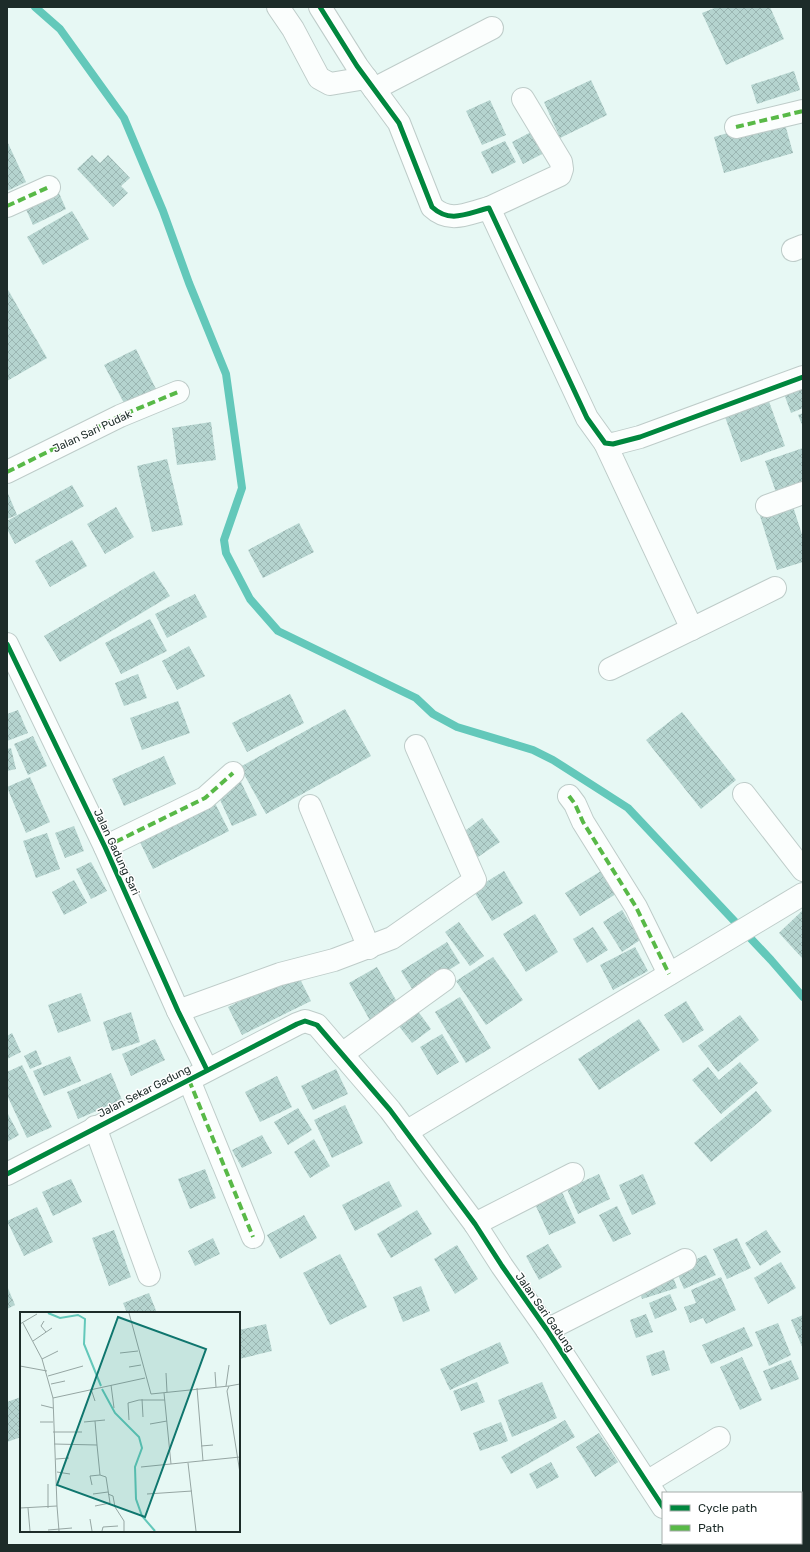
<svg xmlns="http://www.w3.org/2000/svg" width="810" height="1552" viewBox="0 0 810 1552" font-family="Rubik,sans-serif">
<defs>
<pattern id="building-cross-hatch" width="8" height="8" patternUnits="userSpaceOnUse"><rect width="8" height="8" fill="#b5d4cf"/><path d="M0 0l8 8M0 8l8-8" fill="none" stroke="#9bb6b2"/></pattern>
</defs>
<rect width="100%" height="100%" fill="#e7f8f4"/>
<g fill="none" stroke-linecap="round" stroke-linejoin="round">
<path stroke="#63c8ba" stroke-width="8" d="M35,7L60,29L124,118L163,211L189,283L226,374L242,488L224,540L226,553L250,599L278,631L416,698L433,714L457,727L533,750L553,760L628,808L771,960L803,997"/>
</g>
<g fill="url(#building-cross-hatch)">
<path d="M717,7H770L784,39L726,65L702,13Z"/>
<path d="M794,71L800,90L757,104L751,85Z"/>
<path d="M591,80L607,115L560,138L544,102Z"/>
<path d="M490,100L506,135L482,145L466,111Z"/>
<path d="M783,117L793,153L724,173L714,137Z"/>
<path d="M533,131L544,153L523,164L512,142Z"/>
<path d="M7,141L26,182L7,191Z"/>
<path d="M505,141L516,162L492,174L481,152Z"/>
<path d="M92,155L100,163L108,155L130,178L121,186L128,193L113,207L77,169Z"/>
<path d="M58,191L66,209L33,225L25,207Z"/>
<path d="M72,211L89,239L43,265L27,237Z"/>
<path d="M7,288L47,358L7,381Z"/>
<path d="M136,349L157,391L126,407L104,365Z"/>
<path d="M803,383V408L791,413L783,391Z"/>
<path d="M767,396L785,446L741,462L723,411Z"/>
<path d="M803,413V427L798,415Z"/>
<path d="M211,422L216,460L177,465L172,428Z"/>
<path d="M803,448V489L778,498L765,461Z"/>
<path d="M167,459L183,525L152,532L137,466Z"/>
<path d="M72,485L84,506L15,544L7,529V521Z"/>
<path d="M7,491L17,515L7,519Z"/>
<path d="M792,503L803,538V562L777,570L759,513Z"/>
<path d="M116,507L134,537L105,554L87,524Z"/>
<path d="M299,523L314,552L263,578L248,550Z"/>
<path d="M72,540L87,566L50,587L35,561Z"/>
<path d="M154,571L170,596L60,662L44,636Z"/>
<path d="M195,594L207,617L167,638L155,614Z"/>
<path d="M150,619L167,651L121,674L105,643Z"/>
<path d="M189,646L205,676L177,690L162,661Z"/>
<path d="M138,674L147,698L124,706L115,683Z"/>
<path d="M290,694L304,723L247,752L232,723Z"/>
<path d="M178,701L190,733L142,750L130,718Z"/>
<path d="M345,709L371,756L266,814L240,767Z"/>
<path d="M18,710L28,733L7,741V714Z"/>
<path d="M682,712L736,780L701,809L646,740Z"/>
<path d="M33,736L47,766L28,775L14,744Z"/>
<path d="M11,748L16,769L7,771V749Z"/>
<path d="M164,756L176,784L124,806L112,779Z"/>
<path d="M30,777L50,822L26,833L7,787Z"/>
<path d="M241,782L257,815L232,826L217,793Z"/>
<path d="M214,801L229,831L153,869L138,838Z"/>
<path d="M482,818L500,842L478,857L461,834Z"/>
<path d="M74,826L84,851L65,858L55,833Z"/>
<path d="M47,833L60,869L36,878L23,841Z"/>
<path d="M91,862L107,891L91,899L76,869Z"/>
<path d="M504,871L523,903L492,921L473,890Z"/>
<path d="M601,871L616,894L580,916L565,893Z"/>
<path d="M74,880L87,903L64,915L52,892Z"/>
<path d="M622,910L640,940L622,952L603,922Z"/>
<path d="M802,911L803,912V959L779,933Z"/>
<path d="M535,914L558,952L526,972L503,934Z"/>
<path d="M459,922L484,956L470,966L445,932Z"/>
<path d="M593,927L608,950L587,963L573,939Z"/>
<path d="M447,942L460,963L414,992L401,971Z"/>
<path d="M635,947L648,971L613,990L600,965Z"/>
<path d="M493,957L523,1000L486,1025L456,981Z"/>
<path d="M377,967L400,1007L372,1024L349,983Z"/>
<path d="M297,973L311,1001L242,1035L228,1007Z"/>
<path d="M81,993L91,1021L58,1033L48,1005Z"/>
<path d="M460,997L491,1048L466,1063L435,1012Z"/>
<path d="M686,1001L704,1030L683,1043L664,1015Z"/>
<path d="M417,1010L431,1029L412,1043L398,1025Z"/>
<path d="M131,1012L140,1042L112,1051L103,1022Z"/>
<path d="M740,1015L759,1040L718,1072L698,1046Z"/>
<path d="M639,1019L660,1050L599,1090L578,1059Z"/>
<path d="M12,1033L21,1052L7,1059V1036Z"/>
<path d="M442,1034L459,1062L437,1075L420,1047Z"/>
<path d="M155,1039L165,1060L131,1076L122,1054Z"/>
<path d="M36,1050L42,1064L30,1069L24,1056Z"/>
<path d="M70,1056L81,1081L44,1096L33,1071Z"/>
<path d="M740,1062L758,1083L721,1114L692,1080L708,1067L719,1080Z"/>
<path d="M22,1065L52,1127L27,1138L7,1095V1072Z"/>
<path d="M336,1069L348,1094L313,1110L301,1086Z"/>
<path d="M111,1073L122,1100L78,1119L67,1092Z"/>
<path d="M277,1076L292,1107L260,1122L245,1092Z"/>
<path d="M756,1091L772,1111L711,1162L694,1143Z"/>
<path d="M345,1105L363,1143L332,1158L314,1120Z"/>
<path d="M298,1108L312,1130L288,1145L274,1122Z"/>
<path d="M7,1112L19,1135L7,1142Z"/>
<path d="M262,1135L272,1153L242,1168L232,1150Z"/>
<path d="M314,1139L330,1166L310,1178L294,1152Z"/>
<path d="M205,1169L216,1198L190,1209L178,1179Z"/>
<path d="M599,1174L610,1199L578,1214L567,1189Z"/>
<path d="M643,1174L656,1204L632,1215L619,1185Z"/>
<path d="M71,1179L82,1202L53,1216L42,1192Z"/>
<path d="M389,1181L402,1206L355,1231L342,1205Z"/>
<path d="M562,1192L576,1223L549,1235L535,1204Z"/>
<path d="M617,1206L631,1234L613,1242L599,1215Z"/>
<path d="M37,1207L53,1242L24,1256L7,1221Z"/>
<path d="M417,1210L432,1234L391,1258L377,1234Z"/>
<path d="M304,1215L317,1238L280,1259L267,1235Z"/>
<path d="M114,1230L131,1277L109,1286L92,1238Z"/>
<path d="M766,1230L781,1252L760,1266L745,1243Z"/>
<path d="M213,1238L220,1254L195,1266L188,1251Z"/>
<path d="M737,1238L751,1268L727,1279L713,1249Z"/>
<path d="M548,1244L562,1267L539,1280L526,1256Z"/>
<path d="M457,1245L478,1279L455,1294L434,1259Z"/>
<path d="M340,1254L367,1307L330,1325L303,1273Z"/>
<path d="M706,1255L716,1275L684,1289L675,1268Z"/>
<path d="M781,1262L796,1288L768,1304L754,1278Z"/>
<path d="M672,1274L677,1288L642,1299L638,1285Z"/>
<path d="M721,1277L736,1310L706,1324L703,1318L690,1323L684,1307L696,1303L691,1290Z"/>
<path d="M7,1286L15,1305L7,1309Z"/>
<path d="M421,1286L430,1311L403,1322L393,1297Z"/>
<path d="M149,1293L157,1313H127L123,1303Z"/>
<path d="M670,1294L677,1310L655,1319L649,1303Z"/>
<path d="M646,1314L653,1332L636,1338L630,1320Z"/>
<path d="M803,1315V1349L791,1320Z"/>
<path d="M778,1323L791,1355L769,1366L755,1332Z"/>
<path d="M266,1324L272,1351L239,1359V1330Z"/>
<path d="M744,1327L753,1346L711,1364L702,1345Z"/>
<path d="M500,1342L509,1363L450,1390L440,1369Z"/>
<path d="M664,1350L670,1370L652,1376L646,1356Z"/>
<path d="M742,1357L762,1400L740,1410L720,1367Z"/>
<path d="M791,1360L799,1379L771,1390L763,1371Z"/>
<path d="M477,1382L485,1402L461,1411L453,1391Z"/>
<path d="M542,1382L557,1418L512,1437L498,1400Z"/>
<path d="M21,1397V1437L7,1442V1402Z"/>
<path d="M565,1420L575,1437L511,1474L501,1457Z"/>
<path d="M501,1422L508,1441L480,1451L473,1433Z"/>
<path d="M599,1433L618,1462L595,1477L576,1447Z"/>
<path d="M551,1462L559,1477L537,1489L529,1474Z"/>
</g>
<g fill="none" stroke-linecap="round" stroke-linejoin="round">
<g stroke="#beccc9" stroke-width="24">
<g id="minor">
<path d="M278,7L293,29L319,78L330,84L366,78"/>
<path d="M320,7L357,66L399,123L432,207C450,224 468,213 489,208L587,418L605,443L613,444L640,437L803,377"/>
<path d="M374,89L492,28"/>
<path d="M736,127L803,111"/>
<path d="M7,206L49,187"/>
<path d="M489,208L560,175L562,169L561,162L523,99"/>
<path d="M793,250L803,246"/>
<path d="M605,443L692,629"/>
<path d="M7,472L120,416L178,392"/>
<path d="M767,506L803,493"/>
<path d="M7,644L105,847L178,1011L207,1070"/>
<path d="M610,669L775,588"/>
<path d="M744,794L803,870"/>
<path d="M569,796L575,804L583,822L636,907L669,974"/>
<path d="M310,806L369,948"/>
<path d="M105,847L205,798L233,773"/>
<path d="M178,1011L280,974L334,960L392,938L475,880L416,746"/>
<path d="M342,1054L444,980"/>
<path d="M189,1080L253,1237"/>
<path d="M95,1127L149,1275"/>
<path d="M406,1132L803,894"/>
<path d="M7,1174L297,1024L305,1021L317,1025L390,1110L475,1224L502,1266L547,1330L663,1507"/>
<path d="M475,1224L573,1174"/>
<path d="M547,1330L685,1260"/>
<path d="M647,1482L719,1438"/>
<path d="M687,1543L688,1545"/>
</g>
</g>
<use href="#minor" stroke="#fbfefd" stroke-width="22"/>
<g stroke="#58b947" stroke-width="4" stroke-dasharray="8 4" stroke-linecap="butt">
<path d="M736,127L803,111"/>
<path d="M7,206L49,187"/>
<path d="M7,472L120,416L178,392"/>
<path d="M569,796L575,804L583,822L636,907L669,974"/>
<path d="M105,847L205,798L233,773"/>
<path d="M189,1080L253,1237"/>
</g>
<g stroke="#fff" stroke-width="8">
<g id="cycleway">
<path d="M320,7L357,66L399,123L432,207C450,224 468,213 489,208L587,418L605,443L613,444L640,437L803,377"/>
<path d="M7,644L105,847L178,1011L207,1070"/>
<path d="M7,1174L297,1024L305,1021L317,1025L390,1110L475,1224L502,1266L547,1330L663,1507"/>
</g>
</g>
<use href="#cycleway" stroke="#00873e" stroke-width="5"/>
</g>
<g text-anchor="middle" stroke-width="3" stroke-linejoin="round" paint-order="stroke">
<g font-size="11" fill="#1d2c29" stroke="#fff">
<text transform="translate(92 431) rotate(-25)" y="4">Jalan Sari Pudak</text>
<text transform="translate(117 852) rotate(65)" y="4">Jalan Gadung Sari</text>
<text transform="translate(144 1091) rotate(-27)" y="4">Jalan Sekar Gadung</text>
<text transform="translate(545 1312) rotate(55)" y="4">Jalan Sari Gadung</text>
</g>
</g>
<g transform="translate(20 1312)">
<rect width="220" height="220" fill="#e7f8f4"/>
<path fill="none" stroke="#63c8ba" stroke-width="2" d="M28,1L40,6L58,3L65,7L64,32L81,74M82,77L95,101L119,125L122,136L115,155L116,187L122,204L135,219"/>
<path fill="none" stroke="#96a6a3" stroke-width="1" d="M109,1L131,82L209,74M24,9L21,14L26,20M3,11L22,47L33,86M0,12L17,2M13,29L32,16M100,41L118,39M22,47L38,39M0,54L27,59M109,55L121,53M195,60L196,75M146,61L147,80M28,64L63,54M31,72L45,69M220,72L209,74L207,79L220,161M91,73L94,96M206,74L209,53M177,76L183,149M71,77L75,89M144,81L151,152M122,87L123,105M21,93L33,96M109,108L108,91L119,88H145M75,109L77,133M20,110H33M64,110L85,108M130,112L147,109M33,120H62M34,132L77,133L80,163L86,165L90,191L75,194M181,134L193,133M36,147L49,146M168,151L176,219M121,155L220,145M37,160L50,162M28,172V196M72,173L70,164L80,163M73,182L88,180M88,182L93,184L95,195L104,209V219M127,182L172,179M37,194L39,219M0,196L37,194L33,86L125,66M8,196L10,219M70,207L72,219M28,218L52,216M82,219L83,215L98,214"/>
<path fill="#0f766e" fill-opacity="0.15" stroke="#0f766e" stroke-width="2" d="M98,5L186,37L125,205L37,173Z"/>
<rect width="220" height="220" fill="none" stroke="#1d2c29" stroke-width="2"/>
</g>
<rect width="810" height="1552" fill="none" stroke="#1d2c29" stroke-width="16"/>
<rect x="662" y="1492" width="140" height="52" fill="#ffffff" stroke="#a5aba9"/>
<rect x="670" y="1505" width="20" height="6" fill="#00873e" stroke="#a5aba9"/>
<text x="698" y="1512" font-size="12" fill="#1d2c29">Cycle path</text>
<rect x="670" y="1525" width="20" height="6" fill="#58b947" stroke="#a5aba9"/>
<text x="698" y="1532" font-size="12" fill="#1d2c29">Path</text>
</svg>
